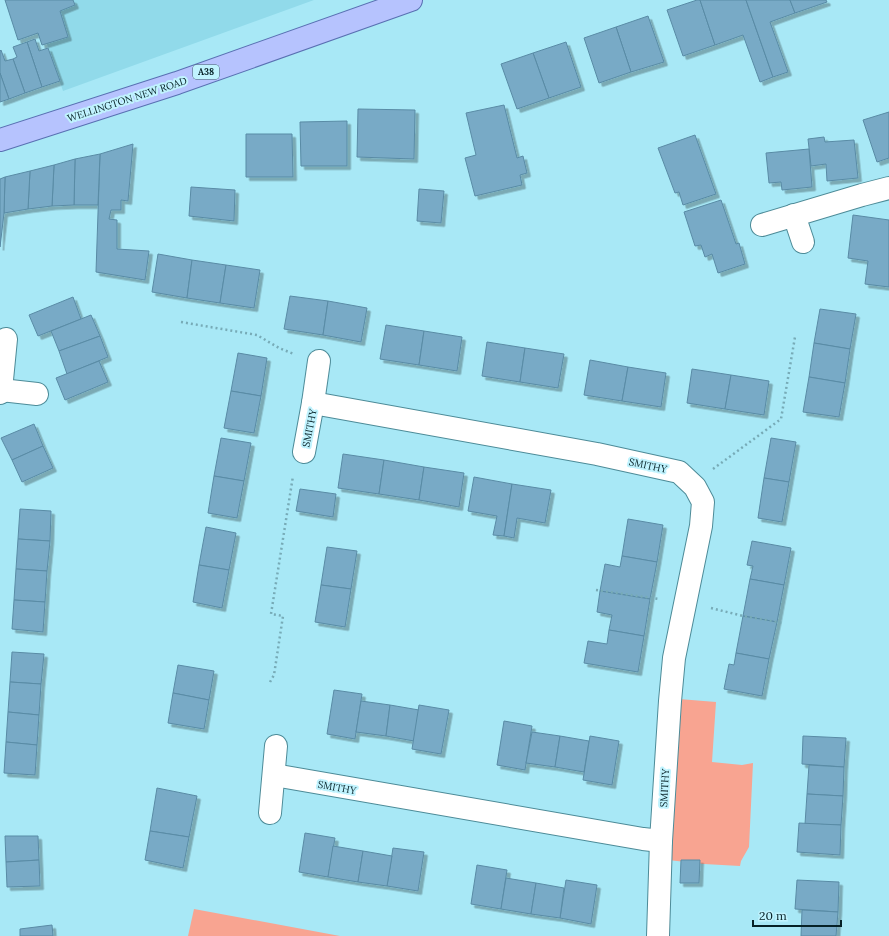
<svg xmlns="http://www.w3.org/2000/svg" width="889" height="936" viewBox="0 0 889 936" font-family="Lora,serif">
<defs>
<filter id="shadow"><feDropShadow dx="3.5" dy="3.5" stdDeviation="0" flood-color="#0004"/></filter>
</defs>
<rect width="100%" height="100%" fill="#a8e8f6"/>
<path fill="#91daea" d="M5,0H314L63,91L47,44L42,45L38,33L18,40Z"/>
<g fill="#f8a491">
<path d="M679,699L716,702L712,762L742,765L753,763L749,847L741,861L740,866L704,864L668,860Z"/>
<path d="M194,909L340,936H188Z"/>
</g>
<g fill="#78aac6" stroke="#598ba5" filter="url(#shadow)">
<path d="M5,0H73L75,5L60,11L68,37L42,45L38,33L18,40Z"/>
<path d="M697,0H700L715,45L683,56L667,10Z"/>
<path d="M700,0H746L773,77L760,82L743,35L715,45Z"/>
<path d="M746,0H790L795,13L770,22L788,72L773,77Z"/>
<path d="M790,0H826L827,2L795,13Z"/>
<path d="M648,16L664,62L631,72L616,27Z"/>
<path d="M616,27L631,72L599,83L584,38Z"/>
<path d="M35,39L39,51L48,48L60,81L42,87L27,42Z"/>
<path d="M27,42L42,87L25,93L13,59L17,57L13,47Z"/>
<path d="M566,42L581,87L549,98L533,53Z"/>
<path d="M1,50L5,61L13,59L25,93L9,99L0,73V51Z"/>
<path d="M533,53L549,98L517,109L501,64Z"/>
<path d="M0,73L9,99L0,102Z"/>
<path d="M504,105L517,158L523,156L527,173L520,175L522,185L475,196L465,158L476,155L466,113Z"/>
<path d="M358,109L415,110L414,159L357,157Z"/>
<path d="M889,112V158L877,162L863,120Z"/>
<path d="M347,121V166H301L300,122Z"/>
<path d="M246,134H292L293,177H246Z"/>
<path d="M695,135L716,194L683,205L679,192L675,193L658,148Z"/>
<path d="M824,137L825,142L854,140L858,178L827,181L826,164L811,166L808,139Z"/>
<path d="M133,144L128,201L121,200V210H111L109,219L117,220V249L149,251L145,280L96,272L100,154Z"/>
<path d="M809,149L812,187L782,190L781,182L769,183L766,153Z"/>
<path d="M100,154L98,205H74L75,159Z"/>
<path d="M75,159L74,205L52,206L54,165Z"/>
<path d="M54,165L52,206L28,209L30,171Z"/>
<path d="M30,171L28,209L4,213L5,177Z"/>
<path d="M5,177L4,213L0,247V179Z"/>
<path d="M191,187L235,190L234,221L189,216Z"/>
<path d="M419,189L444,191L441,223L417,221Z"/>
<path d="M721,200L736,244L739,243L745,264L718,273L712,254L705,257L701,245L695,246L684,212Z"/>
<path d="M853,215L889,220V287L865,284L868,261L848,258Z"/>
<path d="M158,254L192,260L187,298L152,292Z"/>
<path d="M192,260L226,265L220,303L187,298Z"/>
<path d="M226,265L260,270L254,308L220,303Z"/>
<path d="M290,296L328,301L323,335L284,329Z"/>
<path d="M73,297L81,319L38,336L29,315Z"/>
<path d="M328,301L367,308L361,342L323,335Z"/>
<path d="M820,309L856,314L850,349L814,343Z"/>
<path d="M91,315L100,336L59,351L51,331Z"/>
<path d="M386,325L424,331L419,365L380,359Z"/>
<path d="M424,331L462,337L457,371L419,365Z"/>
<path d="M100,336L108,357L67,374L59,351Z"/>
<path d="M487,342L525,348L520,382L482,376Z"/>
<path d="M814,343L850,349L845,383L809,377Z"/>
<path d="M525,348L564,354L558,388L520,382Z"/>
<path d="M238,353L267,358L261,396L231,391Z"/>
<path d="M590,360L628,367L622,401L584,395Z"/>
<path d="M99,361L108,382L65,400L56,378Z"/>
<path d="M628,367L666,373L661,407L622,401Z"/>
<path d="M692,369L731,375L725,409L687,403Z"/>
<path d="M731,375L769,381L764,415L725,409Z"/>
<path d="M809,377L845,383L839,417L803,412Z"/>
<path d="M231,391L261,396L254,433L224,428Z"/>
<path d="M34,424L43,446L12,460L1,438Z"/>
<path d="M221,438L251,443L244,481L214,476Z"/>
<path d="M771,438L796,442L789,482L764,478Z"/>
<path d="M43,446L53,468L22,482L12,460Z"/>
<path d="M343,454L384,460L379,494L338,488Z"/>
<path d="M384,460L424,467L419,500L379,494Z"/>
<path d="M424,467L464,473L459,507L419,500Z"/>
<path d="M214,476L244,481L237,518L208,513Z"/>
<path d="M474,477L512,484L504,536L493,535L497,516L468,511Z"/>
<path d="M764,478L789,482L782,522L758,518Z"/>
<path d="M512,484L551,490L545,523L517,518L514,538L504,536Z"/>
<path d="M300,489L336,494L333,517L296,511Z"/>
<path d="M20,509L51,511L50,541L18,539Z"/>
<path d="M628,519L663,525L657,562L622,556Z"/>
<path d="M206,527L236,533L229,570L199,565Z"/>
<path d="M18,539L50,541L47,571L16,569Z"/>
<path d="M752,541L791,548L784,585L750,579L753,566L747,565Z"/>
<path d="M327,547L357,551L351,589L321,585Z"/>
<path d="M622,556L657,562L650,599L600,591L605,564L620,567Z"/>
<path d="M199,565L229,570L222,608L193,602Z"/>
<path d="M16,569L47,571L45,602L14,600Z"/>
<path d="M750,579L784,585L777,622L743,616Z"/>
<path d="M321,585L351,589L345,627L315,622Z"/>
<path d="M600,591L650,599L644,636L609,630L612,615L597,612Z"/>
<path d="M14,600L45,602L43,632L12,629Z"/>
<path d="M743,616L777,622L769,659L736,653Z"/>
<path d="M609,630L644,636L638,672L584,663L588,641L607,644Z"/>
<path d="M12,652L44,654L41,684L10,682Z"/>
<path d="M736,653L769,659L762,696L724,689L729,664L734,665Z"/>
<path d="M178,665L214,671L209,700L173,693Z"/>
<path d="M10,682L41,684L39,715L8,712Z"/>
<path d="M334,690L362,694L355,739L327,734Z"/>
<path d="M173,693L209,700L204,729L168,723Z"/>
<path d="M361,701L390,705L386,736L356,732Z"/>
<path d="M390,705L419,710L414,741L386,736Z"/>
<path d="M419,705L449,710L441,754L412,749Z"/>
<path d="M8,712L39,715L37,745L6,742Z"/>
<path d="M504,721L532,726L525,770L497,765Z"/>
<path d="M532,732L560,736L555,767L526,763Z"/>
<path d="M560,736L589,741L584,772L555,767Z"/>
<path d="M590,736L619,741L612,785L583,780Z"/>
<path d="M803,736L846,738L844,767L802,764Z"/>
<path d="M6,742L37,745L35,775L4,773Z"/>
<path d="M809,765L844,767L843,796L807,794Z"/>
<path d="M157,788L197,796L189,837L150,831Z"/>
<path d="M807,794L843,796L841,825L805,824Z"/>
<path d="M799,823L841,825L840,855L797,852Z"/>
<path d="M150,831L189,837L183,868L145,860Z"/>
<path d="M305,833L335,838L328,877L299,872Z"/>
<path d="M5,836H38L39,860L6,862Z"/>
<path d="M333,846L363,851L358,882L328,877Z"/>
<path d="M393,848L424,852L418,891L387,886Z"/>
<path d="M363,851L392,856L387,886L358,882Z"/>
<path d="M39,860L40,886L7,887L6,862Z"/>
<path d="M681,860H700L699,883H680Z"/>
<path d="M477,865L507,870L501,909L471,904Z"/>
<path d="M506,878L536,883L531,914L501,909Z"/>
<path d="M566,880L597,885L591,924L560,918Z"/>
<path d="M797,880L839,882L838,912L795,909Z"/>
<path d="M536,883L564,888L560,918L531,914Z"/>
<path d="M802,910L838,912L836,936H801Z"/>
<path d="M52,925L53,936H20V929Z"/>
</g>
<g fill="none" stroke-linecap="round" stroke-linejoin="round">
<g stroke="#4d8b98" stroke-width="24">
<g id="minor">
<path d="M794,215L803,242"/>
<path d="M762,225L862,195L889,188"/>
<path d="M1,390L37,394"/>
<path d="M0,393L1,390L6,339"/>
<path d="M313,403L319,361"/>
<path d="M304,452L313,403L597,454L679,472L695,487L703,502L701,526L674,658L670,701L661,841L658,936"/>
<path d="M274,775L643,839L661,841"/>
<path d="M270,813L276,746"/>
</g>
</g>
<g stroke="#5970b2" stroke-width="24">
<path id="major" d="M0,140L177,83L411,0"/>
</g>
<g stroke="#77abb7" stroke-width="2.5" stroke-dasharray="2 3" stroke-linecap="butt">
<path d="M181,322L257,335L279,348L294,354"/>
<path d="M713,469L781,419L795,337"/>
<path d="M596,590L659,599"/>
<path d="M711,608L743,616L783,623"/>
<path d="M270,682L274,675L283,616L271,614L293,476"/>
</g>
<use href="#minor" stroke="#fff" stroke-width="22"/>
<use href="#major" stroke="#b6c3fe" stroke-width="22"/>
</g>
<g text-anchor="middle" stroke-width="4" stroke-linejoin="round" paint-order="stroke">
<rect fill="#c0f3fe" stroke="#3e6067" stroke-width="1" x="193" y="65" width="26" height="14" rx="3"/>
<g font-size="9" font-weight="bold" fill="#062126">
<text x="206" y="75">A38</text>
</g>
<g font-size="10" fill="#062126" stroke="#c0f3fe">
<text transform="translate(127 99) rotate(-18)" y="4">WELLINGTON NEW ROAD</text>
<text transform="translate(309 428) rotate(-79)" y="4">SMITHY</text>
<text transform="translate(648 465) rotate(12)" y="4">SMITHY</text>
<text transform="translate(337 787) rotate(10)" y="4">SMITHY</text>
<text transform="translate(664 788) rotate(-87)" y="4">SMITHY</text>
</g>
</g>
<path d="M753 920v6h88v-6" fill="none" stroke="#062126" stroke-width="2"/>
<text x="759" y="920" font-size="12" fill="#062126" stroke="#c0f3fe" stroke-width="3" paint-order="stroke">20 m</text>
</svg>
